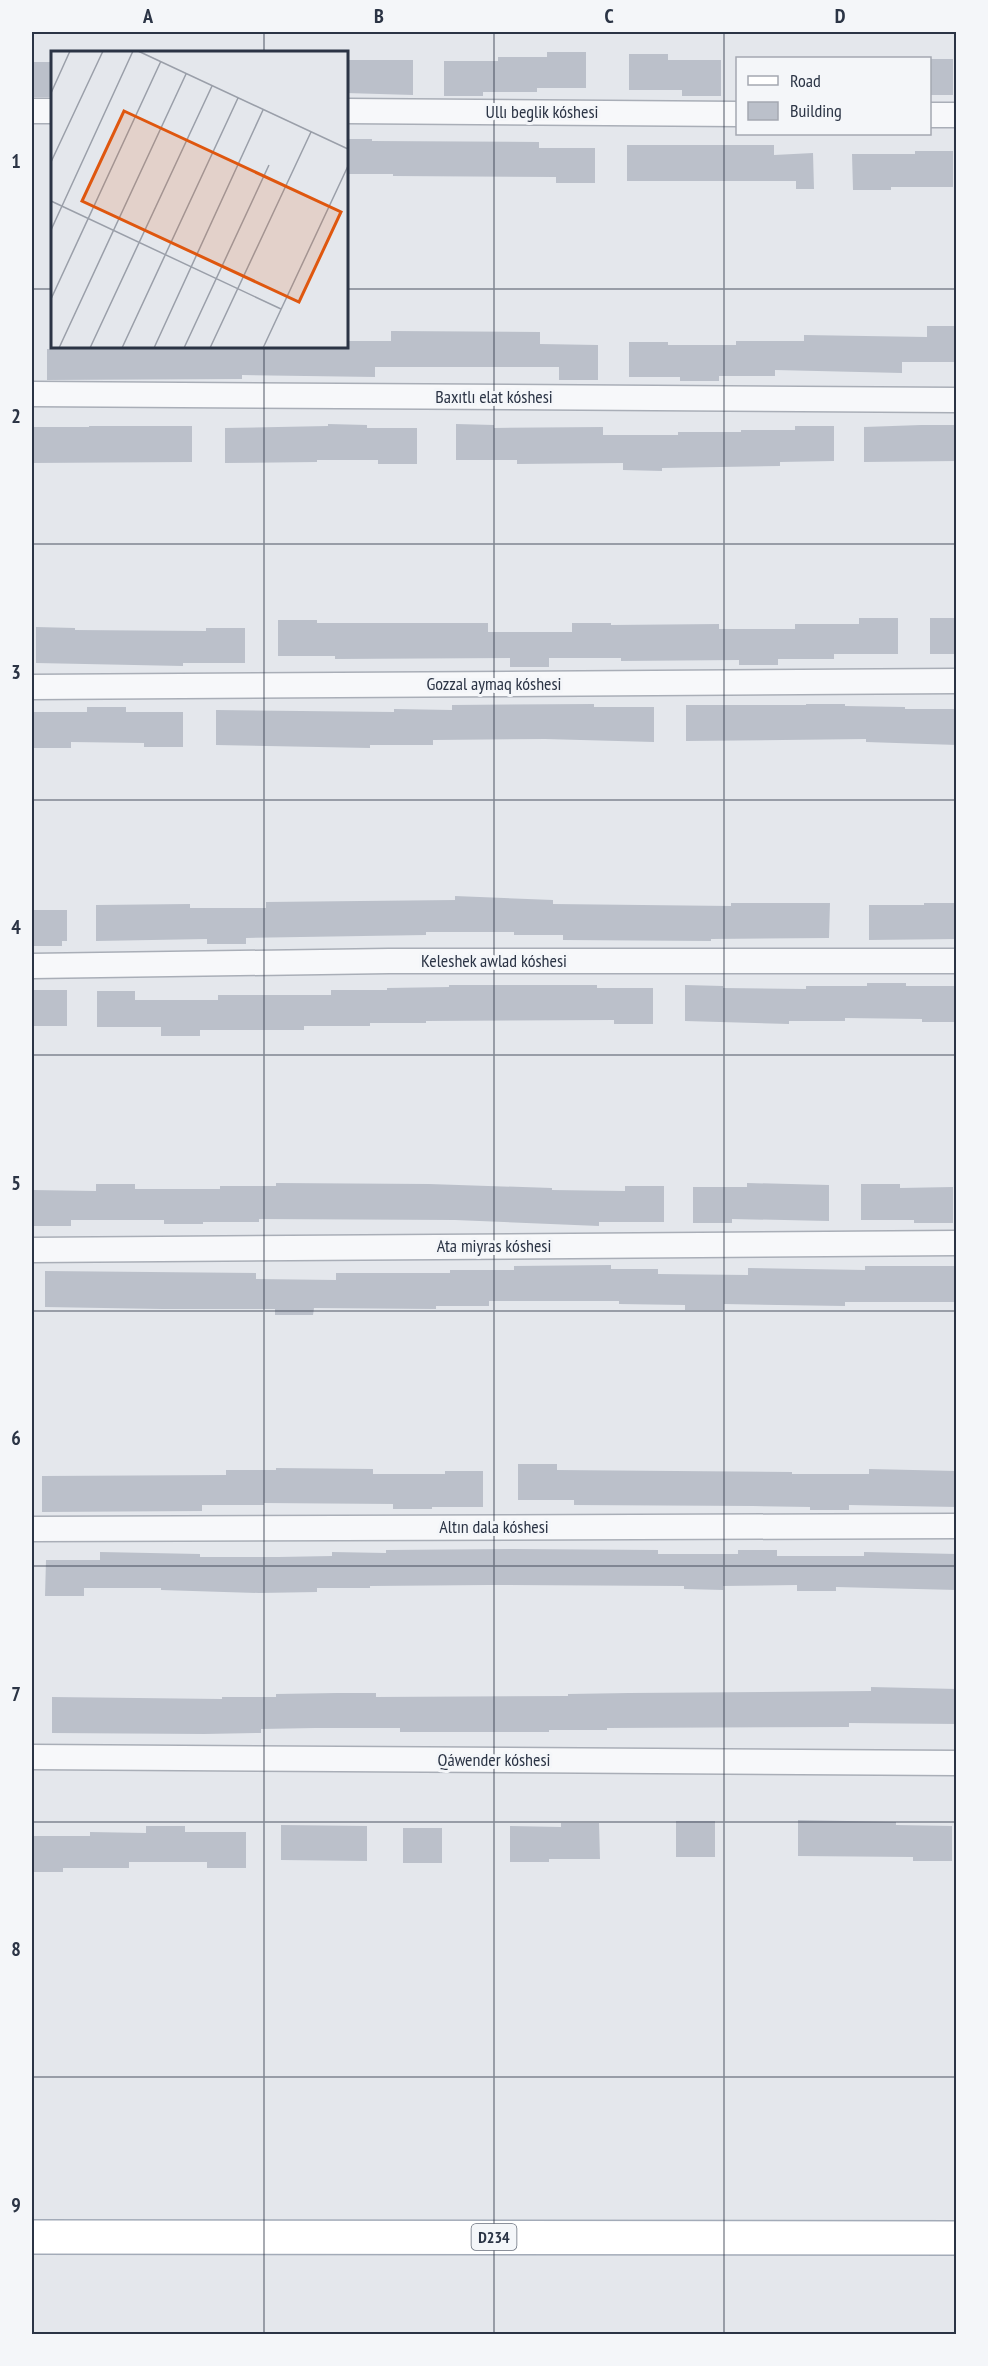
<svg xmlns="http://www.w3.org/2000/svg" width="988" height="2366" viewBox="0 0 988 2366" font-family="'PT Sans Narrow',sans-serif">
<rect width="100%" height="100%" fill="#e4e7ec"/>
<g fill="#bbc0ca">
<path d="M547,52H586V88H537V92H483V96H444V61H498V57H547Z"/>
<path d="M629,54H668V60H721V96H682V90H629Z"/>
<rect x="930" y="59" width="23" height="36"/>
<path d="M346,60H413V95L346,93Z"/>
<rect x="32" y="62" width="20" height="35"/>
<path d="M346,139H372V141L539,142V148H595V183H556V177L393,176V174H346Z"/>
<path d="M627,145H774V155L813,153L814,189H796V181H627Z"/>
<path d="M915,151H953V187H891V190H853L852,154H915Z"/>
<path d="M927,326H957V362H902V373L775,370V376H719V381H680V377H629V342H668V345H736V341H804V335L927,337Z"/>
<path d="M391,331L540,332V344L598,345V380H559V367H375V377L242,375V379L47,380V349H106V346H346V341H391Z"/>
<path d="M328,424L367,425V428H417V464H378V460H317V462L225,463V428L328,426Z"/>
<path d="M456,424L494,425V428L603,427V435H678V432H741V430H795V426H834V461L780,462V466L662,468V471L623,470V463L517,464V460H456Z"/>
<path d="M921,425H957V461L864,462V427Z"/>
<path d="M89,426H192V462L32,463V427H89Z"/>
<path d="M859,618H898V654H834V659H778V665H739V660L621,661V658H549V667H510V658L335,659V656H278V620H317V623H488V632H572V623H611V625L719,624V629H795V624H859Z"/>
<rect x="930" y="618" width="27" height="36"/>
<path d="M36,627L75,628V630L206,631V628H245V663H183V666L36,663Z"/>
<path d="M594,704V707H654V742L545,739L433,740V745H370V748L216,745V710L394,712V709L452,710V705Z"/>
<path d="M806,704H845V706L905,707V709H957V745L866,742V739L686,741V705H806Z"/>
<path d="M87,707H126V712H183V747H144V743L71,742V748H32V712H87Z"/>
<path d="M455,896L553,900V904L731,906V903H830L829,938L711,939V941L563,940V935H514V932H426V935L246,938V944H207V939L96,941V905L190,904V908H266V902L455,900Z"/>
<path d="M924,903H957V939L869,940V905H924Z"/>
<path d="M32,910H67V941H62V946H32Z"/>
<path d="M867,983H906V986H957V1022H922V1019L845,1018V1021H789V1024L685,1021V985L723,986V988L806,989V986H867Z"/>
<path d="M449,985H597V988H653V1024H614V1020L426,1021V1023H370V1026H304V1030H200V1036H161V1027H97V991H135V1000H218V995H331V990H387V988L449,987Z"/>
<rect x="32" y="990" width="35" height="36"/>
<path d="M276,1183L429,1184L552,1188V1190L625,1191V1186H664V1222H599V1226L455,1220L259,1219V1222H203V1224H164V1220H71V1226H32V1190L96,1191V1184H135V1189H220V1186H276Z"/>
<path d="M747,1183L829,1185V1221L732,1219V1223H693V1187H747Z"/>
<path d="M861,1184H900V1188L953,1187V1223H914V1220H861Z"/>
<path d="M611,1265V1269H658V1274L748,1275V1268L865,1270V1266H957V1302H845V1306L724,1304V1310H685V1305L619,1304V1301H489V1306H436V1309L314,1308L313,1315H275V1309H162L45,1307V1271L256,1273V1279L336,1280V1273H450V1270H514V1266Z"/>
<path d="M518,1464H557V1470L792,1472V1474H869V1469L957,1471V1507L849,1505V1510H810V1507L753,1506L574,1505V1500H518Z"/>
<path d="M276,1468L373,1469V1474H445V1471H483V1507H432V1509H393V1504L264,1503V1505H202V1511L42,1512V1476L226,1475V1470H276Z"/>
<path d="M514,1549L658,1550V1554H738V1550H777V1556H864V1552L957,1554V1590L836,1587V1591H797V1585L723,1586V1590L684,1589V1586L488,1585L370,1586V1588H317V1592L259,1593L161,1590V1588H84V1596H45L46,1560H100V1552L200,1554V1557H278L332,1556V1552L386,1553V1550Z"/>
<path d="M871,1687L957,1689V1724L849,1723V1727L607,1728V1730H549V1732H400V1728H315L261,1729V1733L204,1734L52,1733V1697L222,1699V1697H276V1694L337,1693H376V1697L568,1696V1694L629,1693L871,1691Z"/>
<path d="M798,1820L896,1822V1825L952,1826V1861H913V1857L798,1856Z"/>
<rect x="676" y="1821" width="39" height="36"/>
<path d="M561,1823H599L600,1859H549V1862H510V1826L561,1827Z"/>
<path d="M281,1825L367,1826V1861L281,1860Z"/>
<path d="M146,1826H185V1832H246V1868H207V1862H129V1868H63V1872H32V1836H90V1832L146,1833Z"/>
<rect x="403" y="1828" width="39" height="35"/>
</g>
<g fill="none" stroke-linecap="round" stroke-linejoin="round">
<g stroke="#a9aeb7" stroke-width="27">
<g id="street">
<path d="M32,111H52"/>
<path d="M346,111L738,114"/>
<path d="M930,115H956"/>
<path d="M32,394L956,400"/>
<path d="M32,687L956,681"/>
<path d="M32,966L389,961H956"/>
<path d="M32,1250L956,1243"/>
<path d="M32,1529L956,1526"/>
<path d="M32,1757L956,1763"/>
</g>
</g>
<g stroke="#a3abb8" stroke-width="36">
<path id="primary" d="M32,2237L956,2238"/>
</g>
<use href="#street" stroke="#f7f8fa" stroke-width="24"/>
<use href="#primary" stroke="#fff" stroke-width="33"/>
</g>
<path fill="none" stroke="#2b3445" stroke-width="1.5" stroke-opacity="0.55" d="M264,32V52M494,32V2334M724,32V2334M32,289H52M346,289H956M264,346V2334M32,544H956M32,800H956M32,1055H956M32,1311H956M32,1566H956M32,1822H956M32,2077H956"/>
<g text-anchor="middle" stroke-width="6" stroke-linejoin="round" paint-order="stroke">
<rect fill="#f4f6f9" stroke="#676e7b" stroke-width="1.5" x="471.5" y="2224" width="45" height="26" rx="4.5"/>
<g font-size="16" font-weight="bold" fill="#2b3445">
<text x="494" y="2243">D234</text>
</g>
<g font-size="18" fill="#2b3445" stroke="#f4f6f9">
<text x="542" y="118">Ullı beglik kóshesi</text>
<text x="494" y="403">Baxıtlı elat kóshesi</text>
<text x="494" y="690">Gozzal aymaq kóshesi</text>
<text x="494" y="967">Keleshek awlad kóshesi</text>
<text x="494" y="1252">Ata miyras kóshesi</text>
<text x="494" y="1533">Altın dala kóshesi</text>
<text x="494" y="1766">Qáwender kóshesi</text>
</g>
</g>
<g transform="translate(51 51)">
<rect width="297" height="297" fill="#e4e7ec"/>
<path fill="none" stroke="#9a9fa9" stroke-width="1.5" d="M87,0L297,98M0,42L19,0M0,111L52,0M0,150L230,258M0,179L82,0M0,248L110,10M8,297L135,23M39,297L161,35M71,297L187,47M103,297L212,59M133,297L218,114M159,297L260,81M212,297L297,115"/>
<path fill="#df570f" fill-opacity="0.15" stroke="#df570f" stroke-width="3" d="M73,60L290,161L248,251L31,150Z"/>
<rect width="297" height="297" fill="none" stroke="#2b3445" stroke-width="3"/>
</g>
<rect width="988" height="2366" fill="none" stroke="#f4f6f9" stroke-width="66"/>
<rect x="736" y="57" width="195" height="78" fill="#f4f6f9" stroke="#a4a8b1" stroke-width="1.5"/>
<rect x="748" y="76" width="30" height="9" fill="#ffffff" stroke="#a4a8b1" stroke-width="1.5"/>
<text x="790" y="87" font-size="18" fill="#2b3445">Road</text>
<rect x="748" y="102" width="30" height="18" fill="#bbc0ca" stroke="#a4a8b1" stroke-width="1.5"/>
<text x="790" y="117" font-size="18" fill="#2b3445">Building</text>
<rect x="33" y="33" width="922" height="2300" fill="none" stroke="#2b3445" stroke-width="2"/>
<g font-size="20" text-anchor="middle" font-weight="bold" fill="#2b3445">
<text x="148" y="23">A</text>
<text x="379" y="23">B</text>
<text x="609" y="23">C</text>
<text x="840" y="23">D</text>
<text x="16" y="168">1</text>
<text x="16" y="423">2</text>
<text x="16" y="679">3</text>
<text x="16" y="934">4</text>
<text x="16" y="1190">5</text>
<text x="16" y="1445">6</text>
<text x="16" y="1701">7</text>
<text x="16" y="1956">8</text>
<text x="16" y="2212">9</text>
</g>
</svg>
